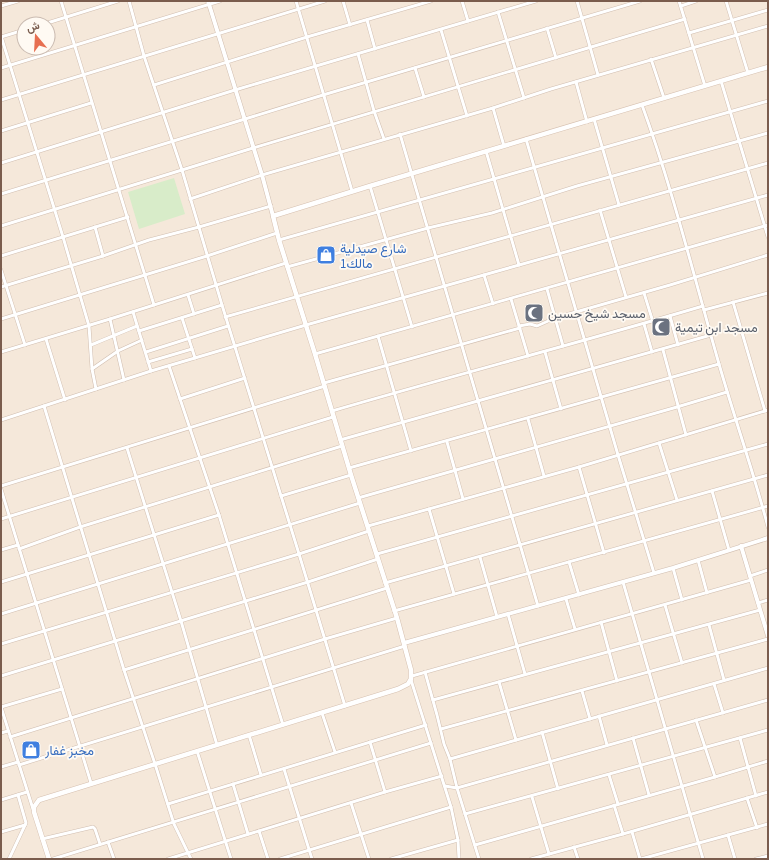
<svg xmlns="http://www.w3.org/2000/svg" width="769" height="860" viewBox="0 0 769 860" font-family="'Source Sans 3',Vazirmatn,sans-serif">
<rect width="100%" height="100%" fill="#fdf6ec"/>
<path fill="#f5e8da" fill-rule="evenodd" d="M1,1H768V859H1ZM24,24H48V48H24Z"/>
<path fill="#d8ecc9" d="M174,178L185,214L139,229L128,192Z"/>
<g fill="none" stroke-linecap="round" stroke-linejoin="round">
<g stroke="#d1beb0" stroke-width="4">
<g id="minor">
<path d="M61,1L154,305"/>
<path d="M129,1L144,56L182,170L222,305L299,554L345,706"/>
<path d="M296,1L352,191"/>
<path d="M343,1L350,25"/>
<path d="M462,1L468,21"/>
<path d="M577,1L598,75"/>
<path d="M679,1L705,86"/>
<path d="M726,1L748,73"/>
<path d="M1,6L18,1"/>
<path d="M681,6L696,1"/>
<path d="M498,12L524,98"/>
<path d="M367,20L375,49"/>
<path d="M44,24L118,1"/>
<path d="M547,28L556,58"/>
<path d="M441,30L467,116"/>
<path d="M689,33L768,10"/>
<path d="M1,36L63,237L89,326L92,369L96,389"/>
<path d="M1,37L24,30"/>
<path d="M358,54L374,111L384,139"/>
<path d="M651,59L664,98"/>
<path d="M1,68L220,1"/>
<path d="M415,68L424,97"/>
<path d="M721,81L768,237"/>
<path d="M576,82L587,122"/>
<path d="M154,85L307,37L431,1"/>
<path d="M1,100L325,1"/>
<path d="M642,105C672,187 693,273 717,357C733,414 753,470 768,527"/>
<path d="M493,108L504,146"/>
<path d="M594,119L619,205"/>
<path d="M1,131L91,103"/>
<path d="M400,134L538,606"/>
<path d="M526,139L618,455L654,573"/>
<path d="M486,151L519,265"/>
<path d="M1,163L235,90L536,1"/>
<path d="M370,186L412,327"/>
<path d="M1,194L323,95L640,1"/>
<path d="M190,199L262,175L493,108L551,89L768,26"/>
<path d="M600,210L626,297"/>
<path d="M1,226L253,148L685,19"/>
<path d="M95,227L103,256"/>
<path d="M279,240L768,101"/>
<path d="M1,256L128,217"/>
<path d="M287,267L428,228L492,213L577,186L768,133"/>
<path d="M1,270L25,345"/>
<path d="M484,275L493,304"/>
<path d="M1,287L103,256L149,240L199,227L271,206"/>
<path d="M547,289L563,346"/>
<path d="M644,293L653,322"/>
<path d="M188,295L194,314"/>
<path d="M511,299L528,356"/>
<path d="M733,302L765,411"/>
<path d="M704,310L768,293"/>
<path d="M133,312L151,371"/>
<path d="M670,316L678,345"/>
<path d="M225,317L768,163"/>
<path d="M182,318L195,358"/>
<path d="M1,319L207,256L277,233"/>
<path d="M110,319L124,380"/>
<path d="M644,324L652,352"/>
<path d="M519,326L530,324L537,326L555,318L670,285L768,255"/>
<path d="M139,331L222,305"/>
<path d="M378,336L411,451"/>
<path d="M46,339L65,400"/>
<path d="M91,345L137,326"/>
<path d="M663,350L686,435"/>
<path d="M1,352L110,319L286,263"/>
<path d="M146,352L228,326"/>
<path d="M545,352L561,409"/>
<path d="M315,354L768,225"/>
<path d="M148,362L192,349"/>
<path d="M92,369L118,351L142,340"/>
<path d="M324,383L520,328"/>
<path d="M180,399L245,378"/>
<path d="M44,406L124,670L155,764L174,824L191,859"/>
<path d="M332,411C455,375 579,343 703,306"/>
<path d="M528,419L544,476"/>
<path d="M1,420L151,371L306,325L768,195"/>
<path d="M340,440L711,335"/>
<path d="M447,442L463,499"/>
<path d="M659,443L677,500"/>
<path d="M127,448L181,621L217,745"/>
<path d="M579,467L604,553"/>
<path d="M349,468L719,364"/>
<path d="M1,486L325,386"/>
<path d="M1,489L91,783"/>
<path d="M712,491L729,550"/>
<path d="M281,496L351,475"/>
<path d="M358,498L677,407L727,392"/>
<path d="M429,509L454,594"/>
<path d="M219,515L283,725"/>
<path d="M1,519L333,417"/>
<path d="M368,526L579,467L768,410"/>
<path d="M19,549L80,527L342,446"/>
<path d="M1,550L18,545"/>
<path d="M377,554L768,444"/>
<path d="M480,557L497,617"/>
<path d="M698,560L707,593"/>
<path d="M569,562L579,595"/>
<path d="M673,568L682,600"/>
<path d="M750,576L768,570"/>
<path d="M1,582L219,515L169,366"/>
<path d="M623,582L703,859"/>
<path d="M385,583L768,475"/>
<path d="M566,599L575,629"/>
<path d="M758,603L768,600"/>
<path d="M665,605L682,663"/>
<path d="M394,611L768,506"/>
<path d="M1,614L360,503"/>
<path d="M508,614L525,674"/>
<path d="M601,622L617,681"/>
<path d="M709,625L724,680"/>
<path d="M1,644L299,554L369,531"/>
<path d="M124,670L387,588"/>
<path d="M425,672L437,715L444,744L450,759L457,788L479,859"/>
<path d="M1,676L308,582L378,559"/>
<path d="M412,676L751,580"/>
<path d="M411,680L451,807L458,840L459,859"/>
<path d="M499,682L516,740"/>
<path d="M714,684L723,713"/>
<path d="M582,691L590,719"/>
<path d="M433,700L760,610"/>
<path d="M1,707L33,809"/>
<path d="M1,707L62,689"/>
<path d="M322,713L335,752"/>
<path d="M599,716L607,745"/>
<path d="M696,720L715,777"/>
<path d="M441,729L768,639"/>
<path d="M542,732L558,789"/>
<path d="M1,733L8,731"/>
<path d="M249,735L261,775"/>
<path d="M10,737L325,639L397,618"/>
<path d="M633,738L649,795"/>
<path d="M740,738L756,796"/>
<path d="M370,742L385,792"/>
<path d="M197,751L231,859"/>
<path d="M450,759L768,668"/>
<path d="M19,765L405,646"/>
<path d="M1,767L18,762"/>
<path d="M284,769L312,859"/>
<path d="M609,775L618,804"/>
<path d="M233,784L248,834"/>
<path d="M445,786L457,788L768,700"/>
<path d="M532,797L549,854"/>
<path d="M747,798L757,828"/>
<path d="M1,800L27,792"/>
<path d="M351,803L369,859"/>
<path d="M168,804L426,725"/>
<path d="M614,805L623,834"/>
<path d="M465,814L768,730"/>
<path d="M259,831L268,859"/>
<path d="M1,832L25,825"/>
<path d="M632,832L640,859"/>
<path d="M728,835L735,859"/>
<path d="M42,839L93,827L95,829L100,844"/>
<path d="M108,842L114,859"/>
<path d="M475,845L715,777L768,761"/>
<path d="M574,847L578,859"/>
<path d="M9,859L26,823L18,795"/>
<path d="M53,859L431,743"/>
<path d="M168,859L385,792L442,776"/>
<path d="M280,859L451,807"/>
<path d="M391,859L458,840"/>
<path d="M531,859L623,834L768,792"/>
<path d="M641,859L768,824"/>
<path d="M756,859L768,856"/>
</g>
</g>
<g stroke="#d1beb0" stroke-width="5">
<g id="tertiary">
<path d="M208,1L262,175L273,216"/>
<path d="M741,546L768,636"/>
<path d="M404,643L673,568L768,538"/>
</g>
</g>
<g stroke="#d6c0b0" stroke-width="5.5">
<path id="secondary" d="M49,859L34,812V807L39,800L398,689L408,684L411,679V670L397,618L351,475L315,354L279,240L273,216L370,186L768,67"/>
</g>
<use href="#minor" stroke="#fff" stroke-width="3"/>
<use href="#tertiary" stroke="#fff" stroke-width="4"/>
<use href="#secondary" stroke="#fff" stroke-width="4.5"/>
</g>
<defs>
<g id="shop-square" transform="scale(1)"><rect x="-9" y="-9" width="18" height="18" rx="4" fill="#3f7fe0" stroke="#fffaf3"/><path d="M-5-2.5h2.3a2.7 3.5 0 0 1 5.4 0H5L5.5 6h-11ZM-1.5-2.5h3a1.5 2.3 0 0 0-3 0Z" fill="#fff"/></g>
<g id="mosque-square" transform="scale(1)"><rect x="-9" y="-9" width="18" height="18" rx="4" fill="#6b7280" stroke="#fffaf3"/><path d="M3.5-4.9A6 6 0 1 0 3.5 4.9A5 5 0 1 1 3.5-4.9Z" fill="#fff"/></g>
</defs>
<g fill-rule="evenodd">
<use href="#shop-square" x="326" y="255"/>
<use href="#mosque-square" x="534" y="313"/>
<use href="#mosque-square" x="661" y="327"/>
<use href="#shop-square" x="31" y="750"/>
</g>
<g text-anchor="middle" stroke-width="3.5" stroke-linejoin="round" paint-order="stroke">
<g font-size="13" fill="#366cbe" stroke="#fffaf3" text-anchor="start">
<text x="340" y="253">شارع صيدلية<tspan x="340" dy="15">مالك1</tspan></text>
<text x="45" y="755">مخبز غفار</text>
</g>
<g font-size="13" fill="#5b616d" stroke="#fffaf3" text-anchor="start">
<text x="548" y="318">مسجد شيخ حسين</text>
<text x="675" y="332">مسجد ابن تيمية</text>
</g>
</g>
<rect width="769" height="860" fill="none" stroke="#7a5c4d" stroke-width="4"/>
<g transform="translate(36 36) rotate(342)"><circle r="19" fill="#fffaf3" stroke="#cabbb1"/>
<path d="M0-3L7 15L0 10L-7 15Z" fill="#e76f51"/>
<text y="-6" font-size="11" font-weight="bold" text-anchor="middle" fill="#7a5c4d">ش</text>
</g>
</svg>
